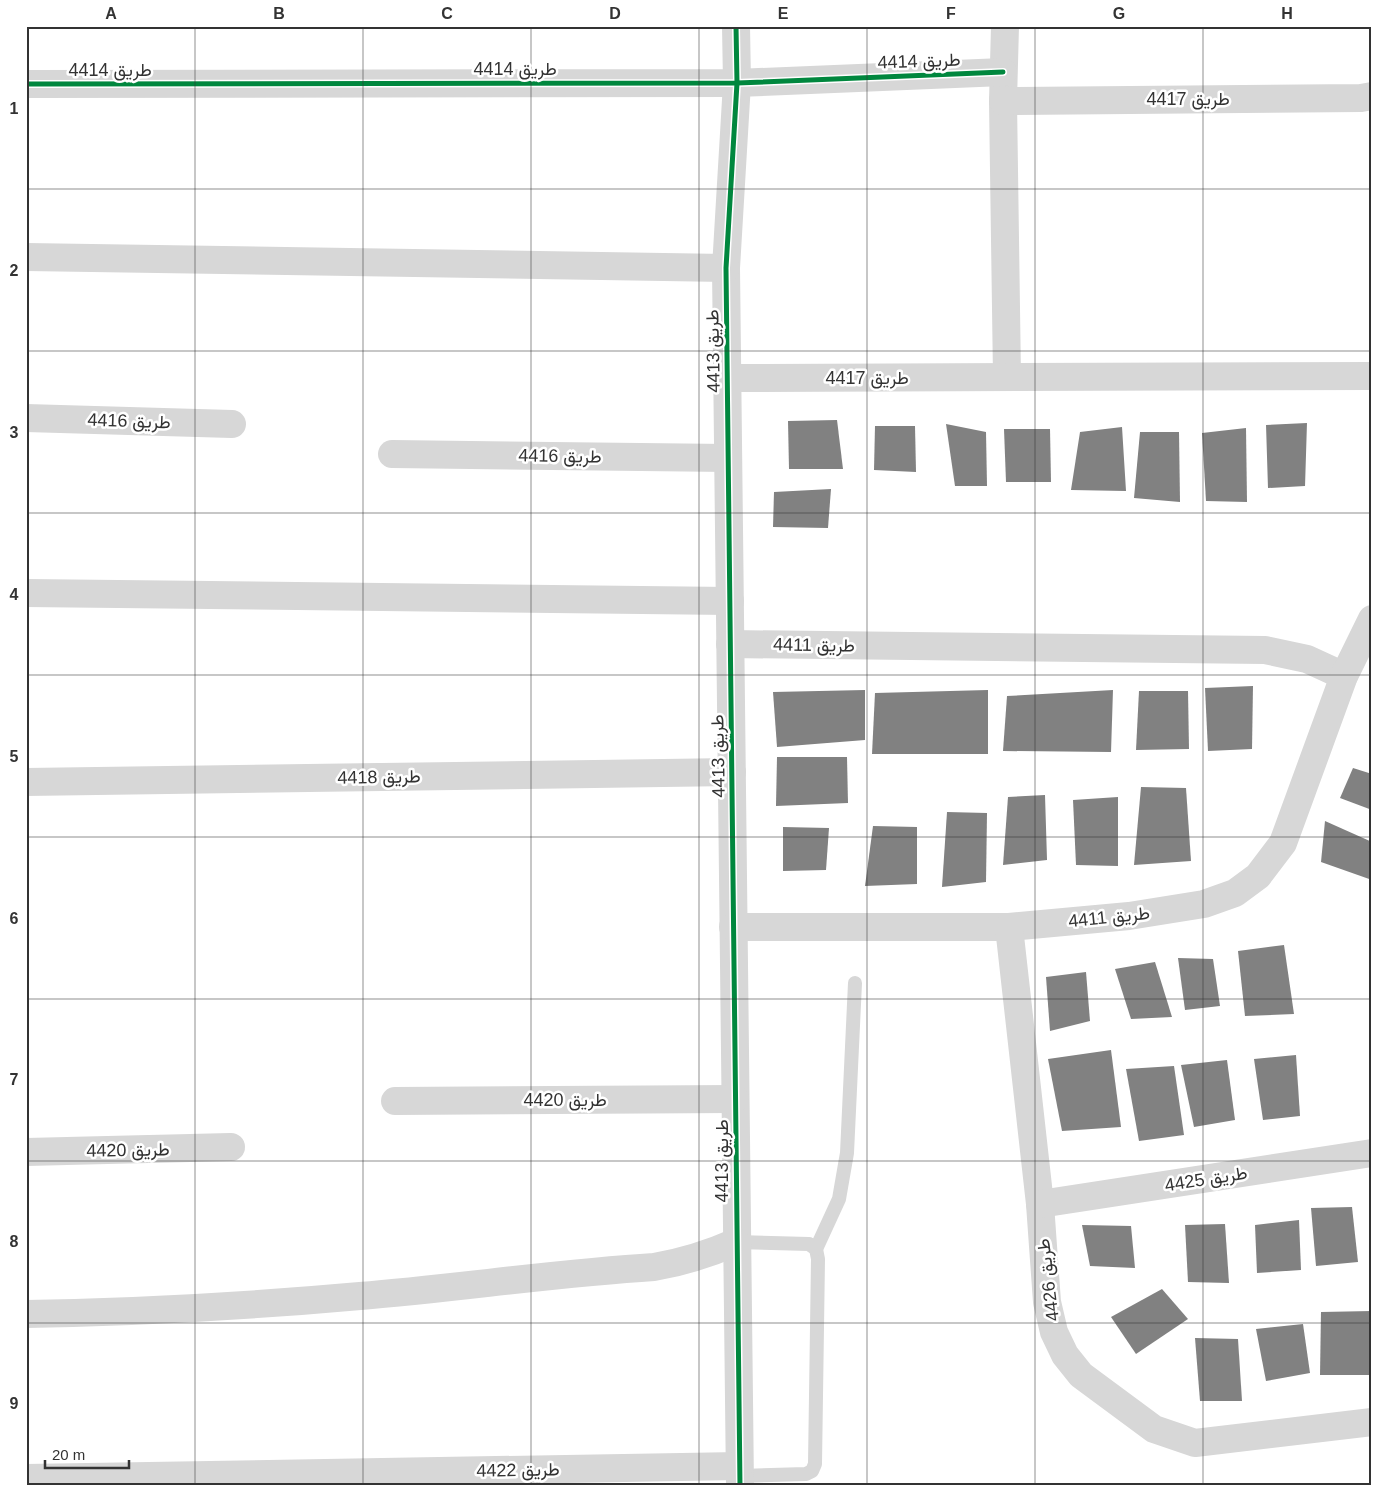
<svg xmlns="http://www.w3.org/2000/svg" width="1398" height="1512" viewBox="0 0 1398 1512" font-family="Arial,Vazirmatn,sans-serif">
<rect width="100%" height="100%" fill="#fff"/>
<g fill="#818181">
<path d="M837,420L843,469H789L788,421Z"/>
<path d="M1307,423L1305,486L1268,488L1266,425Z"/>
<path d="M946,424L986,432L987,486H955Z"/>
<path d="M875,426H915L916,472L874,470Z"/>
<path d="M1122,427L1126,491L1071,490L1080,432Z"/>
<path d="M1246,428L1247,502L1206,501L1202,433Z"/>
<path d="M1004,429H1050L1051,482H1006Z"/>
<path d="M1140,432H1179L1180,502L1134,498Z"/>
<path d="M831,489L828,528L773,527L774,492Z"/>
<path d="M1253,686L1252,749L1208,751L1205,688Z"/>
<path d="M865,690V740L777,747L773,692Z"/>
<path d="M988,690V754H872L875,693Z"/>
<path d="M1113,690L1111,752L1003,751L1007,696Z"/>
<path d="M1139,691H1188L1189,749L1136,750Z"/>
<path d="M777,757H847L848,803L776,806Z"/>
<path d="M1353,768L1372,774V810L1340,798Z"/>
<path d="M1141,787L1186,788L1191,861L1134,865Z"/>
<path d="M1045,795L1047,860L1003,865L1008,797Z"/>
<path d="M1118,797V866L1076,865L1073,800Z"/>
<path d="M947,812L987,813L986,882L942,887Z"/>
<path d="M1325,821L1372,842V880L1321,862Z"/>
<path d="M873,826L917,827V884L865,886Z"/>
<path d="M783,827L829,828L826,870L783,871Z"/>
<path d="M1284,945L1294,1014L1245,1016L1238,951Z"/>
<path d="M1178,958L1213,959L1220,1006L1185,1010Z"/>
<path d="M1155,962L1172,1017L1131,1019L1115,969Z"/>
<path d="M1086,972L1090,1021L1050,1031L1046,977Z"/>
<path d="M1111,1050L1121,1127L1062,1131L1048,1059Z"/>
<path d="M1296,1055L1300,1116L1263,1120L1254,1059Z"/>
<path d="M1227,1060L1235,1120L1194,1127L1181,1065Z"/>
<path d="M1174,1066L1184,1135L1139,1141L1126,1069Z"/>
<path d="M1352,1207L1358,1262L1316,1266L1311,1208Z"/>
<path d="M1299,1220L1301,1270L1257,1273L1255,1225Z"/>
<path d="M1225,1224L1229,1283L1188,1282L1185,1225Z"/>
<path d="M1082,1225L1131,1226L1135,1268L1090,1266Z"/>
<path d="M1162,1289L1188,1319L1136,1354L1111,1317Z"/>
<path d="M1372,1311V1375H1320L1321,1312Z"/>
<path d="M1303,1324L1310,1373L1266,1381L1256,1329Z"/>
<path d="M1195,1338L1238,1339L1242,1401H1200Z"/>
</g>
<g fill="none" stroke-linecap="round" stroke-linejoin="round">
<g stroke="#d7d7d7" stroke-width="14">
<path d="M736,1242L809,1244L816,1249L818,1259L815,1464L812,1471L806,1474L740,1476"/>
<path d="M816,1249L839,1199L847,1153L855,983"/>
</g>
<g stroke="#d7d7d7" stroke-width="28">
<path d="M736,26L737,83L726,268L740,1486"/>
<path d="M1005,26L1003,101L1007,377"/>
<path d="M26,84L737,83L1003,72"/>
<path d="M1003,101L1361,98L1372,96"/>
<path d="M26,257L726,268"/>
<path d="M727,378L1372,376"/>
<path d="M26,418L232,424"/>
<path d="M392,454L728,458"/>
<path d="M26,593L730,601"/>
<path d="M730,644L1265,650L1307,659L1344,676"/>
<path d="M26,782L732,772"/>
<path d="M733,927H1009L1129,916L1204,904L1235,893L1258,876L1283,843L1344,676L1372,619"/>
<path d="M1009,927L1040,1204L1047,1302L1054,1332L1065,1355L1081,1375L1154,1429L1195,1443L1372,1422"/>
<path d="M395,1101L735,1099"/>
<path d="M26,1152L231,1147"/>
<path d="M1040,1204L1372,1153"/>
<path d="M26,1314C138,1312 249,1306 360,1296C458,1288 556,1273 654,1267C683,1262 709,1254 736,1242"/>
<path d="M26,1478L739,1466"/>
</g>
<g stroke="#fff" stroke-width="8">
<g id="cycleway">
<path d="M736,26L737,83L726,268L740,1486"/>
<path d="M26,84L737,83L1003,72"/>
</g>
</g>
<use href="#cycleway" stroke="#00873e" stroke-width="5"/>
</g>
<path fill="none" stroke="#333" stroke-width="1" stroke-opacity="0.55" d="M195,26V1486M363,26V1486M531,26V1486M699,26V1486M867,26V1486M1035,26V1486M1203,26V1486M26,189H1372M26,351H1372M26,513H1372M26,675H1372M26,837H1372M26,999H1372M26,1161H1372M26,1323H1372"/>
<g text-anchor="middle" stroke-width="5" stroke-linejoin="round" paint-order="stroke">
<g font-size="18" fill="#333" stroke="#fff">
<text transform="translate(919 61) rotate(-2)" y="6">طريق 4414</text>
<text x="515" y="75">طريق 4414</text>
<text x="110" y="76">طريق 4414</text>
<text x="1188" y="105">طريق 4417</text>
<text transform="translate(713 351) rotate(-91)" y="6">طريق 4413</text>
<text x="867" y="384">طريق 4417</text>
<text transform="translate(129 421) rotate(2)" y="6">طريق 4416</text>
<text transform="translate(560 456) rotate(1)" y="6">طريق 4416</text>
<text transform="translate(814 645) rotate(1)" y="6">طريق 4411</text>
<text transform="translate(718 756) rotate(-91)" y="6">طريق 4413</text>
<text transform="translate(379 777) rotate(-1)" y="6">طريق 4418</text>
<text transform="translate(1109 917) rotate(-6)" y="6">طريق 4411</text>
<text x="565" y="1106">طريق 4420</text>
<text transform="translate(128 1150) rotate(-1)" y="6">طريق 4420</text>
<text transform="translate(722 1161) rotate(-90)" y="6">طريق 4413</text>
<text transform="translate(1206 1179) rotate(-9)" y="6">طريق 4425</text>
<text transform="translate(1048 1280) rotate(-97)" y="6">طريق 4426</text>
<text transform="translate(518 1470) rotate(-1)" y="6">طريق 4422</text>
</g>
</g>
<rect width="1398" height="1512" fill="none" stroke="#ffffff" stroke-width="55"/>
<path d="M45 1460v8h84v-8" fill="none" stroke="#333333" stroke-width="2.5"/>
<text x="52" y="1460" font-size="15" fill="#333333" stroke="#ffffff" stroke-width="4" paint-order="stroke">20 m</text>
<rect x="28" y="28" width="1342" height="1456" fill="none" stroke="#333" stroke-width="2"/>
<g font-size="16" text-anchor="middle" font-weight="bold" fill="#333">
<text x="111" y="19">A</text>
<text x="279" y="19">B</text>
<text x="447" y="19">C</text>
<text x="615" y="19">D</text>
<text x="783" y="19">E</text>
<text x="951" y="19">F</text>
<text x="1119" y="19">G</text>
<text x="1287" y="19">H</text>
<text x="14" y="114">1</text>
<text x="14" y="276">2</text>
<text x="14" y="438">3</text>
<text x="14" y="600">4</text>
<text x="14" y="762">5</text>
<text x="14" y="924">6</text>
<text x="14" y="1085">7</text>
<text x="14" y="1247">8</text>
<text x="14" y="1409">9</text>
</g>
</svg>
